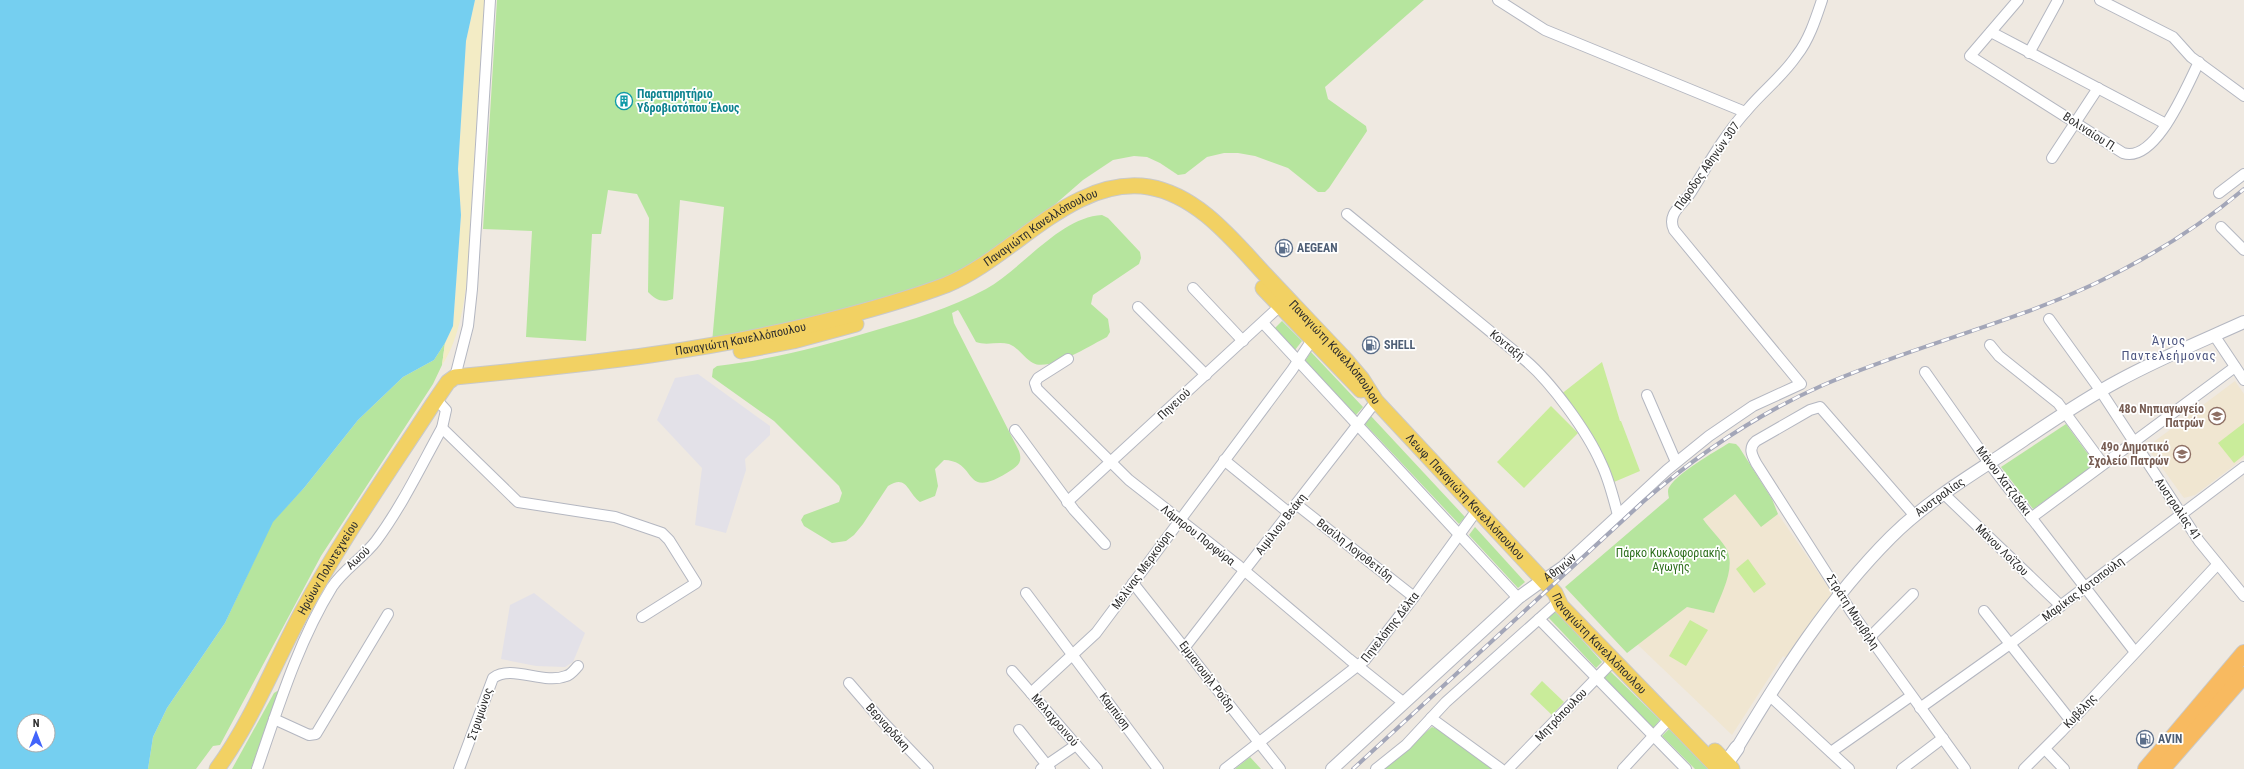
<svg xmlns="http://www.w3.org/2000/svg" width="2244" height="769" viewBox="0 0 2244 769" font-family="'Roboto Condensed',sans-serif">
<rect width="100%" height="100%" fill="#efe9e1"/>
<g fill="#e3e1e8">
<path d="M698,374L770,426V435L745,459L746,470L726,533L695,525L702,468L657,420L675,378Z"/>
<path d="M534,593L585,633L573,662L565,667L536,666L501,659L510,605Z"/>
</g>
<g fill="#f0e6d1">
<path d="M2235,381L2244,394V458L2195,495L2184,498L2147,447Z"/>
<path d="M1736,493L1761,526L1778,514L1833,594L1786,658L1783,656L1732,735L1637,644L1687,607L1714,612L1729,570L1730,556L1724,546L1703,519Z"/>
</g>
<g fill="#b6e59e">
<path d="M497,0H1424L1325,87L1328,99L1366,126L1367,131L1329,188L1325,192H1318L1288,168L1255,156L1238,153H1224L1207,157L1185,174L1178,175L1160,163L1147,157L1134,156L1113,160L1083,180L1044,214L990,254L944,279L883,299L712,343L724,207L680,200L673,299C662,303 656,300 648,292L649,218L637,194L608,190L601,234H592L586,341L526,337L532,231L483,229Z"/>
<path d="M1102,215L1108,218L1140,252L1141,258L1139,264L1093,295L1091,304L1108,319L1110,332L1107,337C1091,345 1049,372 1033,363C1024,358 1019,348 1009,344C998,341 987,346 976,342L960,313L958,310L952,313L954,323L1019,451C1022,460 1020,464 1013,469C960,504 980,461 944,460L935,469L938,486L935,496L920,502C907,492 907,474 888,486L863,524L854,535L846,541L832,543L804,526L801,520L804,515L839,502L842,493L839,486L774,421L712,377L713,369L717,366C770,360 822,346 873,331C911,320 951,308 986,289C1022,269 1060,217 1102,215Z"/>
<path d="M1282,321L1302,341L1295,350L1275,328Z"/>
<path d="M445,343L442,365L433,384L321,556L220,745L213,746L196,769H148L153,737L167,708L225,623L272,522L304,488L358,420L403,377L434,360Z"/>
<path d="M1311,352L1363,407L1356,415L1305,361Z"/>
<path d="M1370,415L1465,517L1459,524L1364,423Z"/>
<path d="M2066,424L2096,465L2033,509L2001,467Z"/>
<path d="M1729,443L1736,444L1739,447L1772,499L1778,514L1761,527L1735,494L1703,519C1710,529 1719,537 1726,548C1737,567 1721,594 1714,613L1687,607L1627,653L1565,587L1669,498C1668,494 1667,489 1670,486C1678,473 1714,452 1729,443Z"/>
<path d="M1475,527L1525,582L1518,588L1469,535Z"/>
<path d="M1556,611L1602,662L1596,668L1548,617Z"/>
<path d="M1610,671L1660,720L1653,728L1604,678Z"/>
<path d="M279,690L251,769H232L274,693Z"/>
<path d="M1432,727L1440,730L1494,769H1383Z"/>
<path d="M1669,729L1708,769H1695L1662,736Z"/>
<path d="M1250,757L1261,769H1235Z"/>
</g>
<path fill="#f3ecc5" d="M475,0H485C480,65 476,131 472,197C469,246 470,324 442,365L445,343L453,326L461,215L458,169L466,41Z"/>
<g fill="#c9ec9a">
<path d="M1602,362L1620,421H1621L1640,471L1614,482L1599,448L1560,395Z"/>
<path d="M1551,406L1578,433L1524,488L1497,462Z"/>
<path d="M2244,423V455L2234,463L2218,443Z"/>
<path d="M1748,559L1766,584L1754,593L1736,569Z"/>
<path d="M1690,620L1708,630L1686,666L1669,656Z"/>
<path d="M1542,681L1564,702L1552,715L1530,694Z"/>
</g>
<path fill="#75cff0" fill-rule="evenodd" d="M0,0H475L466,41L458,169L461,215L453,326L445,343L434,360L403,377L358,420L304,488L273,522L225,623L167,708L153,737L148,769H0ZM24,721H48V745H24Z"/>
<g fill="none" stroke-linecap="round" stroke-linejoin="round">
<g stroke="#b4b7c1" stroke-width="12">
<g id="minor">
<path d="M1498,0L1545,30L1745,112"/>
<path d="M2018,0L1970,56L2123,153C2156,164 2187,85 2199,62"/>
<path d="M2100,0L2173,37L2191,57L2244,96"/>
<path d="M1991,32L2166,124"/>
<path d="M2029,53L2058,0"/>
<path d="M2052,158L2098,88"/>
<path d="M2219,193L2244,174"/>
<path d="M1347,214L1525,360C1551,382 1587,431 1601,463C1609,479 1613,497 1618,515"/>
<path d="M2221,227L2244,250"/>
<path d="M1193,288L1243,341"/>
<path d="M1138,307L1206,375"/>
<path d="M2049,319L2098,387L2199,541L2244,596"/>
<path d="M1263,323L1518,598"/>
<path d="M2214,335L2244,380"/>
<path d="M1990,345L1999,356L2058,403L2103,464"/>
<path d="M1068,359L1038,378L1035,383L1037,389L1129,480L1239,566L1349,659L1404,703"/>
<path d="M1925,372L1989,463L2135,652"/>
<path d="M455,377L468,326L472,289L490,0"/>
<path d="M1647,395L1676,462"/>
<path d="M442,428L518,502L615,517L662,533L669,540L696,583L642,617"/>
<path d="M1015,430L1074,510L1105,544"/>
<path d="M1224,460L1289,513"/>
<path d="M1944,494L2061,606"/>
<path d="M1067,502L1280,306"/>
<path d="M1296,504L1414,597"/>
<path d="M1915,516L1820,407L1810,410L1756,441C1748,448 1752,455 1756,463L1852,613L1965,769"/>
<path d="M2031,518L2235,367"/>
<path id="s1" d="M1543,580L1563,566L1667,470L1709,436L1753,406L1801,384L1674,230C1666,213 1684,204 1691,192C1709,163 1725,134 1748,109C1764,90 1783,76 1797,55C1809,40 1816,18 1822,0"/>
<path d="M1133,583L1280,769"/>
<path d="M1026,593L1158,769"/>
<path d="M1984,611L2071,721"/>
<path d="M1539,619L1686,769"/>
<path d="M1869,638L1913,594"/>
<path d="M1185,647L1376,401"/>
<path d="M1012,671L1097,769"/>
<path d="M849,683L881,720L928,769"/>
<path d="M1031,693L1096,633L1292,370L1312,340"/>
<path d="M1769,695L1849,769"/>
<path d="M1920,708L2010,644L2244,467"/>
<path d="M1431,718L1501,769"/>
<path d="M274,719L309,735L316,734L388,614"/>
<path d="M1019,730L1050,769"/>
<path d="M2045,749L2064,769"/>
<path d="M1831,752L1911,696"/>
<path d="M257,769C278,708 298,642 332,587C344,569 363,558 376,541C402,506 421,466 442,428L446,410L436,399"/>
<path d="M459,769L493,678C512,664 543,685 566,676C571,675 575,669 578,666"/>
<path d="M1041,769L1076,745"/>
<path d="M1225,769L1365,660L1414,597L1477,510"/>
<path d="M1376,769L1406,745L1446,702L1558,602"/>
<path d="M1508,769L1613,661"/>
<path d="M1623,769L1669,719"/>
<path d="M1902,769L1943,738"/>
<path d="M2024,769L2061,732L2217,565"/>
</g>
</g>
<g stroke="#b4b7c1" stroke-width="14">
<g id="tertiary">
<path id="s2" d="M1737,748C1782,673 1829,599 1891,537C1923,505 1963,480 2000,456C2039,430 2077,403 2118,381C2158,359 2202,341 2244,322"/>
<path d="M1332,769L1518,598L1543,580"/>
</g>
</g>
<g stroke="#b4b7c1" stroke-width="16">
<path id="secondary" d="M1722,769L1737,748"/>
</g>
<g stroke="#c9c9c9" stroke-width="17">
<g id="primary">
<path d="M1263,288L1361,390"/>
<path d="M741,351L793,341L856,324"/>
<path d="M1715,751L1732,769"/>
<path id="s3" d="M217,769C252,721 274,664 302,612C341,540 388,473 433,404L448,382L455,377C588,364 716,351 846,316C880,307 914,297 946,285C1013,258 1072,175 1149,187C1202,196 1239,248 1274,284C1298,309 1322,335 1346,360L1362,379L1376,401L1555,593L1561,606L1719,769"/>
</g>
</g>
<g stroke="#c9c9c9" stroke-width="18">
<g id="trunk">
<path d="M2146,769L2244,653"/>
<path d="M2162,769L2244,675"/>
</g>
</g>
<use href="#minor" stroke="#fff" stroke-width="10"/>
<use href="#tertiary" stroke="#fff" stroke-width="12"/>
<use href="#secondary" stroke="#fff" stroke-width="14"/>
<use href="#primary" stroke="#f2d163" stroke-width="15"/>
<use href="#trunk" stroke="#f8ba60" stroke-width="16"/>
<g stroke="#a3a6b8" stroke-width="4">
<path id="rail" d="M1353,769L1644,501C1698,454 1756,415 1821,386C1910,347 2006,325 2094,284C2147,259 2199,227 2244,189"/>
</g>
<use href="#rail" stroke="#fff" stroke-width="2.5" stroke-dasharray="8" stroke-linecap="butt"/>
</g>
<defs>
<g id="building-ring" transform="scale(0.9)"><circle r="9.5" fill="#fff" stroke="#0f9aa8" stroke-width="1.5"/><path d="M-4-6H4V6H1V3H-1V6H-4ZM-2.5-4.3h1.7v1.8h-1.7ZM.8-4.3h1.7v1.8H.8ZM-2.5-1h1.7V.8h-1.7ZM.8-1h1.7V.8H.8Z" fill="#0f9aa8"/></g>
<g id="fuel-ring" transform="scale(0.9)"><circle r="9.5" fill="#fff" stroke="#5c6f8a" stroke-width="1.5"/><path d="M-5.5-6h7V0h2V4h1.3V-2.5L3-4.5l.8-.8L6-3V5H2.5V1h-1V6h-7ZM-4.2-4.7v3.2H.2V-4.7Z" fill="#5c6f8a"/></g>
<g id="school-ring" transform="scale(0.9)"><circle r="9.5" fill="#fff" stroke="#8d6e63" stroke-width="1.5"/><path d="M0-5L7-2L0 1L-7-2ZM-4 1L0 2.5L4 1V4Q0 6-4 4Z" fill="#8d6e63"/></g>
</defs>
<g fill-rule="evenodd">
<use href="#building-ring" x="624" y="101"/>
<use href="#fuel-ring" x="1284" y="248"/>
<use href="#fuel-ring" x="1371" y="345"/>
<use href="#school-ring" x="2217" y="416"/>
<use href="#school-ring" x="2182" y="454"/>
<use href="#fuel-ring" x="2145" y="739"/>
</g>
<g text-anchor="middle" stroke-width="3.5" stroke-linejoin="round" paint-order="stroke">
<g font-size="12" font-weight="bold" fill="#0d838f" stroke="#fff" text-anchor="start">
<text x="637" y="98">Παρατηρητήριο<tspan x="637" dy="14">Υδροβιοτόπου Έλους</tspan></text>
</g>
<g font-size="12" fill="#2e2e2e" stroke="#fff">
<text transform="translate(2090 132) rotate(33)" y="4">Βολιναίου Π.</text>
<text transform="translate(1707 166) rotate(-55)" y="4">Πάροδος Αθηνών 307</text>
<text dy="4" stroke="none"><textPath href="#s3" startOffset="1072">Παναγιώτη Κανελλόπουλου</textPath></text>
<text dy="4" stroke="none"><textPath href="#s3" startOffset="748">Παναγιώτη Κανελλόπουλου</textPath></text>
<text transform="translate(1507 345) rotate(39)" y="4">Κονταξή</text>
<text dy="4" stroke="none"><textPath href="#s3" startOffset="1444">Παναγιώτη Κανελλόπουλου</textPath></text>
<text transform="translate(1174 404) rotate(-43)" y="4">Πηνειού</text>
<text transform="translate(2004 481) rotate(53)" y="4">Μάνου Χατζιδάκι</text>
<text dy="4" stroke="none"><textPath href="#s3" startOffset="1639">Λεωφ. Παναγιώτη Κανελλόπουλου</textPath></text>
<text dy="4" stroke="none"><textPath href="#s2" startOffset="325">Αυστραλίας</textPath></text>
<text transform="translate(2178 509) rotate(56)" y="4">Αυστραλίας 41</text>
<text transform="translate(1281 524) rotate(-52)" y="4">Αιμίλιου Βεάκη</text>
<text transform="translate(1198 535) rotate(38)" y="4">Λάμπρου Πορφύρα</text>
<text transform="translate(1355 550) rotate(38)" y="4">Βασίλη Λογοθετίδη</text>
<text transform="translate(2002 550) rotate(44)" y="4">Μάνου Λοΐζου</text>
<text transform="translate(358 558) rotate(-43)" y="4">Αωού</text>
<text dy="4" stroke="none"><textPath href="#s1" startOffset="21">Αθηνών</textPath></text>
<text dy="4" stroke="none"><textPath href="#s3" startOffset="230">Ηρώων Πολυτεχνείου</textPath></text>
<text transform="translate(1142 570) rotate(-54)" y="4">Μελίνας Μερκούρη</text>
<text transform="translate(2083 589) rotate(-37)" y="4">Μαρίκας Κοτοπούλη</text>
<text transform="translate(1853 612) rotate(57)" y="4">Στράτη Μυριβήλη</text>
<text transform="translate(1390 627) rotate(-52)" y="4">Πηνελόπης Δέλτα</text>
<text dy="4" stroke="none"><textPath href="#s3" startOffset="1838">Παναγιώτη Κανελλόπουλου</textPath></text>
<text transform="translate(1207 676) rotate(53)" y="4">Εμμανουήλ Ροΐδη</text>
<text transform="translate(1115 711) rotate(53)" y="4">Καμπύση</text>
<text transform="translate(2080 711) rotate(-47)" y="4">Κυβέλης</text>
<text transform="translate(480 714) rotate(-71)" y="4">Στρυμώνος</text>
<text transform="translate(1561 715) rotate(-46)" y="4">Μητρόπουλου</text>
<text transform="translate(1055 720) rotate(49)" y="4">Μελαχροινού</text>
<text transform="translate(888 727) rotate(48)" y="4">Βερναρδάκη</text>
</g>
<g font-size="12" font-weight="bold" fill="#4e5e75" stroke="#fff" text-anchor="start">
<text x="1297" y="252">AEGEAN</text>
<text x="1384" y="349">SHELL</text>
<text x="2158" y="743">AVIN</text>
</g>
<g font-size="12" font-weight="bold" fill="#785e54" stroke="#fff" text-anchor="end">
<text x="2204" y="413">48ο Νηπιαγωγείο<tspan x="2204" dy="14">Πατρών</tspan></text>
<text x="2169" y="451">49ο Δημοτικό<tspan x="2169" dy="14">Σχολείο Πατρών</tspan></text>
</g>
<g font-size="12" fill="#2c6e1b" stroke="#fff">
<text x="1671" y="557">Πάρκο Κυκλοφοριακής<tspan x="1671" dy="14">Αγωγής</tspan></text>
</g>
<g font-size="13" letter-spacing="1" fill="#4d5680" stroke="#fff">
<text x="2169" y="345">Άγιος<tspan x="2169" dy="15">Παντελεήμονας</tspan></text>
</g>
</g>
<g transform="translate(36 733)"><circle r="19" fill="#ffffff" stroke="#ababab"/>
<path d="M0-3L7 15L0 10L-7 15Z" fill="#4264fb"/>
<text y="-6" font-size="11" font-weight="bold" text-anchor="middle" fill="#2e2e2e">N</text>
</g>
</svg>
